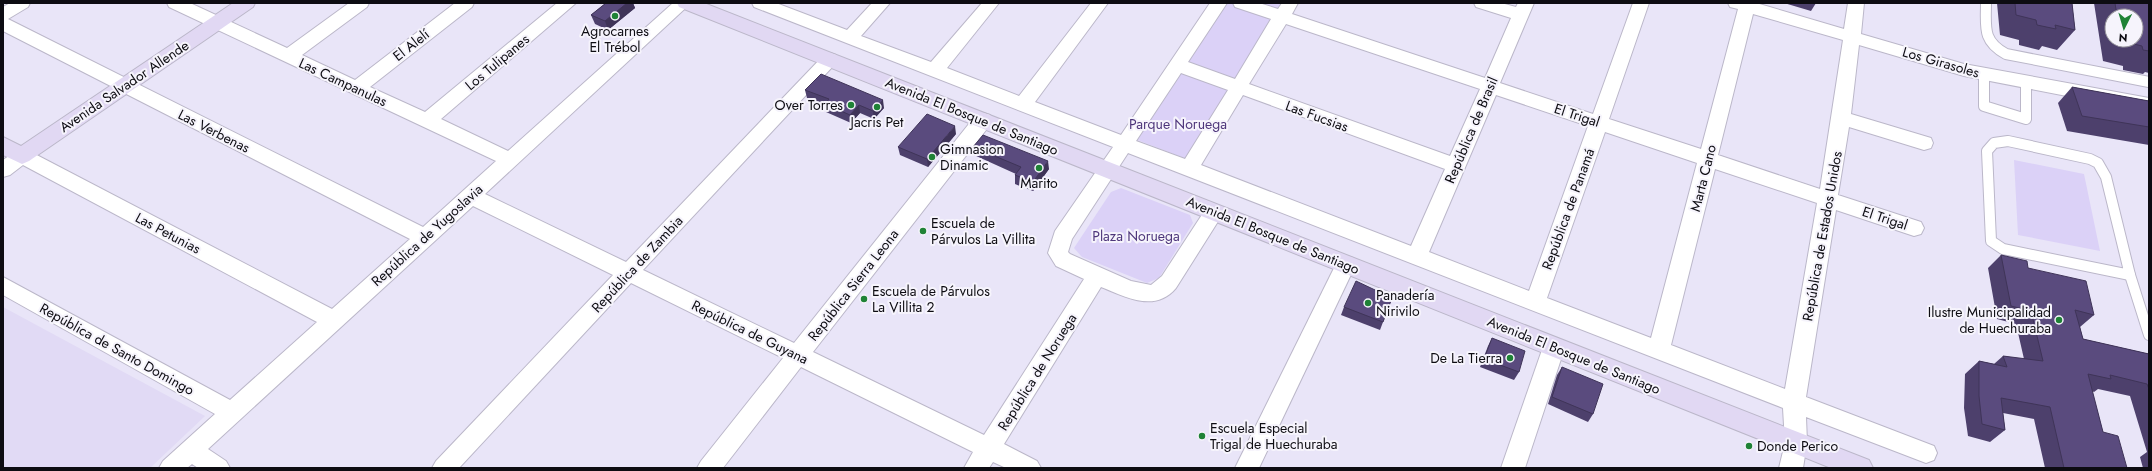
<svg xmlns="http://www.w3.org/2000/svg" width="2152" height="471" viewBox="0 0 2152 471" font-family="Jost,sans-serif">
<rect width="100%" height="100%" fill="#e9e5f8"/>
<path fill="#e1daf5" d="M3,307L205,416L150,468H3Z"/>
<g fill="#dbd1f7">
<path d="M1224,3H1284L1189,160L1135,139Z"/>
<path d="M2014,160L2084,174L2100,251L2018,235Z"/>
<path d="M1121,188L1190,215L1193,223L1159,278L1147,283L1082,257L1074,248L1111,192Z"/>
</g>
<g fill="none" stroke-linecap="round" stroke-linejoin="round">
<g stroke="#bbb7c9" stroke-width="12">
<g id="lane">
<path d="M1986,3C1986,27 1982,41 2006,54L2149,82"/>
<path d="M1984,75V106L2026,119V83"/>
<path d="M2008,141L2090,159L2098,163L2106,177L2130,275L2003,249L1991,241L1987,151L1994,143Z"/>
<path d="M2130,275L2149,335"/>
</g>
</g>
<g stroke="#bbb7c9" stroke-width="2">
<g id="street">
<path d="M10,3H30L28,7L8,19L423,227L496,161L169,7L167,3H190L287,48L349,3H369L367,7L302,55L355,80L455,3H474L472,7L370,87L425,112L557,3H576L441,119L508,151L673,3H691L485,194L626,262L824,55L830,53L836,55L839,59L836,63L643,270L794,343L976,115L983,113L990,115L992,120L990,125L813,352L984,435L1084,279L1056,266L1048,253L1055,231L1113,147L754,7L752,3H776L847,30L872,3H890L861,36L931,62L982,3H999L947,68L1019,96L1091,3H1108L1035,102L1121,135L1210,3H1227L1188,62L1235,79L1271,19L1235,7L1233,3H1259L1278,9L1282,3H1298L1292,14L1485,78L1511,18L1476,7L1474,3H1501L1516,7L1518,3H1534L1500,83L1593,114L1633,3H1649L1609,119L1701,149L1738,9L1730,7L1728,3H1756L1844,29L1848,3H1864L1861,34L1964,64L2149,98V112L1964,76L1859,45L1851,114L1931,138L1933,143L1931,148L1924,150L1849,127L1838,195L1921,222L1924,228L1921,234L1914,236L1836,210L1806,397L1934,446L1937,453L1934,460L1926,463L1806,417L1807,443L1803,468H1779L1785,443L1783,408L1128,153L1072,239L1068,252L1070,254L1131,281L1151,285L1162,276L1207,207L1214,204L1221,207L1224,212L1176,288C1155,313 1126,297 1101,287L1004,444L1037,461L1041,468H1006L993,462L989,468H964L973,452L801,367L723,468H697L701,461L783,358L631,283L459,468H432L436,461L613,275L473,206L208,449L226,461L230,468H198L192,464L187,468H159L163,461L215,414L3,295V277L230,400L317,322L23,165L10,175L3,177V160C12,154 18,148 29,151L332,309L410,239L3,31V7ZM1753,14L1843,40L1820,189L1718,155ZM1286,24L1480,89L1450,156L1249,84ZM1181,73L1228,90L1185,159L1136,141ZM1243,95L1445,169L1411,246L1201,165ZM1496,95L1588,126L1529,291L1429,252ZM1605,132L1697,163L1651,338L1547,298ZM1715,169L1817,203L1785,389L1671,345Z"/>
<path d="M1346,256L1353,258L1356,264L1259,468H1235L1339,258Z"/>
<path d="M1554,338L1562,341L1565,347L1525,468H1501L1543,347L1546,341Z"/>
</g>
</g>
<g stroke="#bbb7c9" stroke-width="2">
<g id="secondary">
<path d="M233,3H255L253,7L29,161L22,164L3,155V137L21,146Z"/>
<path d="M677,3H704L1869,460L1873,468H1831L679,7Z"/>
</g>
</g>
<use href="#lane" stroke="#fff" stroke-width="10"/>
<use href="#street" fill="#fff" fill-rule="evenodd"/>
<use href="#secondary" fill="#e1d8f3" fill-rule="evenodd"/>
</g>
<g fill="#4d406c" fill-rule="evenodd">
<path d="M606,3H633L635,8L608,30L595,24L591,15Z"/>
<path d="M1784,3H1816L1811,11Z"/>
<path d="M1997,3H2072L2075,30L2057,50L2042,46L2039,50L2019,45V40L2000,35Z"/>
<path d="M2094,3H2149V73L2145,72L2143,74L2123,70V66L2103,61ZM2112,16H2136V40H2112Z"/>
<path d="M2072,87L2149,101V145L2067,131L2058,103Z"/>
<path d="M805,90L884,108L874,119L860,113L851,123L826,112L825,105L807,98Z"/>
<path d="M956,134L928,167L900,155L898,147Z"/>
<path d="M973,147L1049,169L1033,191L1015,184V175L1016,174L974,155Z"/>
<path d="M2001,255L2028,268L2094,315L2080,327L2083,339L2149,354V468H2143L2140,457L2147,452L2130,396L2098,389L2094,392L2092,391L2103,432L2127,468H2045L2034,419L2003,413L2005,430L1990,442L1968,436L1964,408L1965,374L1979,361L1994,364L2003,356L2024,359L2016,324L1997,319L1988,268Z"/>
<path d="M1392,298L1380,330L1341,315L1344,307Z"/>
<path d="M1492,338L1519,372L1514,380L1480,367L1488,346Z"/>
<path d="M1562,367L1593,414L1588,422L1548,404L1557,375Z"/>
</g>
<g fill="#3f3458">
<path d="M627,3H633L635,8L608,30L605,21Z"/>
<path d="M883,100L884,108L874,119L873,111Z"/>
<path d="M859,105L860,113L851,123L850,115Z"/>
<path d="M955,126L956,134L928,167L927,159Z"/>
<path d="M1048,161L1049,169L1033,191V182Z"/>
</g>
<g fill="#5a4b7e" stroke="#3f3458">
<path d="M606,3H627L605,21L591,15Z"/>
<path d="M2015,3H2072L2075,30L2055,25L2056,29L2037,25L2036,20L2016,15Z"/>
<path d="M2115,3H2149V51L2143,50L2142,46L2122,41L2121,40H2136V16H2117Z"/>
<path d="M821,74L883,100L873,111L859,105L850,115L825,104L829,99L805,90Z"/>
<path d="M2072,87L2149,101V127L2082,116Z"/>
<path d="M927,114L955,126L927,159L898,147Z"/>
<path d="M983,135L1048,161L1033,182L1015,175L1021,167L973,147Z"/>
<path d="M2001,255L2027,261L2028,268L2086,281L2094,315L2075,310L2083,339L2149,354V389L2147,384L2110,375L2111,379L2088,374L2103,432L2118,436L2127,468H2064L2050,407L2001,398L2005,430L1982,424L1979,396V361L2007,367L2003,356L2043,361L2031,311L2011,306Z"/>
<path d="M1356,281L1392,298L1383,322L1344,307Z"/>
<path d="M1492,338L1525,351L1519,372L1484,359Z"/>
<path d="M1562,367L1603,384L1593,414L1552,397Z"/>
</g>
<g fill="#1f8236" stroke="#f6f4fc" stroke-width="1.5">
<circle cx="615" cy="16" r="4"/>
<circle cx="851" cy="105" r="4"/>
<circle cx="877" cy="107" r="4"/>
<circle cx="932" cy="157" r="4"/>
<circle cx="1039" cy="168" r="4"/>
<circle cx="923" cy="231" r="4"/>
<circle cx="864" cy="299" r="4"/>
<circle cx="1368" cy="303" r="4"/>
<circle cx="2059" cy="320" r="4"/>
<circle cx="1510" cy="358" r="4"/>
<circle cx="1202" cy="436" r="4"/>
<circle cx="1749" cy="446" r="4"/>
</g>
<g text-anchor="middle" stroke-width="4" stroke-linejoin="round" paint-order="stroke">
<g font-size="14" fill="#0d0c12" stroke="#f6f4fc" text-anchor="start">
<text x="615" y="36" text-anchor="middle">Agrocarnes<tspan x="615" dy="16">El Trébol</tspan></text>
<text x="843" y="110" text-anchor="end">Over Torres</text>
<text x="877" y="127" text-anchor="middle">Jacris Pet</text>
<text x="940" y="154">Gimnasion<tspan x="940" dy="16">Dinamic</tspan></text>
<text x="1039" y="188" text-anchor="middle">Marito</text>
<text x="931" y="228">Escuela de<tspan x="931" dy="16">Párvulos La Villita</tspan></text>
<text x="872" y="296">Escuela de Párvulos<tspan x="872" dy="16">La Villita 2</tspan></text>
<text x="1376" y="300">Panadería<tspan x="1376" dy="16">Nirivilo</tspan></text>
<text x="2051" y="317" text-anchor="end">Ilustre Municipalidad<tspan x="2051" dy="16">de Huechuraba</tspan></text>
<text x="1502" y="363" text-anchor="end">De La Tierra</text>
<text x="1210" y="433">Escuela Especial<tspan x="1210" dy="16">Trigal de Huechuraba</tspan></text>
<text x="1757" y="451">Donde Perico</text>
</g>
<g font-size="14" fill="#0d0c12" stroke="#f6f4fc">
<text transform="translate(411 45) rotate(-38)" y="5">El Alelí</text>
<text transform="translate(497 62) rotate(-40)" y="5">Los Tulipanes</text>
<text transform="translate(1941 62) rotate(16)" y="5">Los Girasoles</text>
<text transform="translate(343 82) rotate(25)" y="5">Las Campanulas</text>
<text transform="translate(124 86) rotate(-34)" y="5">Avenida Salvador Allende</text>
<text transform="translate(1577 115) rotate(18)" y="5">El Trigal</text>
<text transform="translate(972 116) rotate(22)" y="5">Avenida El Bosque de Santiago</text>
<text transform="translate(1317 116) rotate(20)" y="5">Las Fucsias</text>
<text transform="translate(1471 130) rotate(-67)" y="5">República de Brasil</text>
<text transform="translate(214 131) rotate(27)" y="5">Las Verbenas</text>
<text transform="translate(1703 178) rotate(-76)" y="5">Marta Cano</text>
<text transform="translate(1568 209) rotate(-70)" y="5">República de Panamá</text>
<text transform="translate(1885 218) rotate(18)" y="5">El Trigal</text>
<text transform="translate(168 233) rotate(28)" y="5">Las Petunias</text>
<text transform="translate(427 235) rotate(-42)" y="5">República de Yugoslavia</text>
<text transform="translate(1273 235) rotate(22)" y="5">Avenida El Bosque de Santiago</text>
<text transform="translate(1822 236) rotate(-80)" y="5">República de Estados Unidos</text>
<text transform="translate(637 264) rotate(-47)" y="5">República de Zambia</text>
<text transform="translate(853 285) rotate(-52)" y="5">República Sierra Leona</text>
<text transform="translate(750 332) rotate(26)" y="5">República de Guyana</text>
<text transform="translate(117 349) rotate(29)" y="5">República de Santo Domingo</text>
<text transform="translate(1574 355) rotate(22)" y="5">Avenida El Bosque de Santiago</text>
<text transform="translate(1037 372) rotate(-58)" y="5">República de Noruega</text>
</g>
<g font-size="14" fill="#4e367b" stroke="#f6f4fc">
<text x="1178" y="129">Parque Noruega</text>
<text x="1136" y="241">Plaza Noruega</text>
</g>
</g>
<rect width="2152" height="471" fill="none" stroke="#0d0c12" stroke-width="8"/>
<g transform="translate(2124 28) rotate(185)"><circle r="19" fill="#f6f4fc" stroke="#99979e"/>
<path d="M0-3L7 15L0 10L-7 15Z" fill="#1f8236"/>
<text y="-6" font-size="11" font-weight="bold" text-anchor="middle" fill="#0d0c12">N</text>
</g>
</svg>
